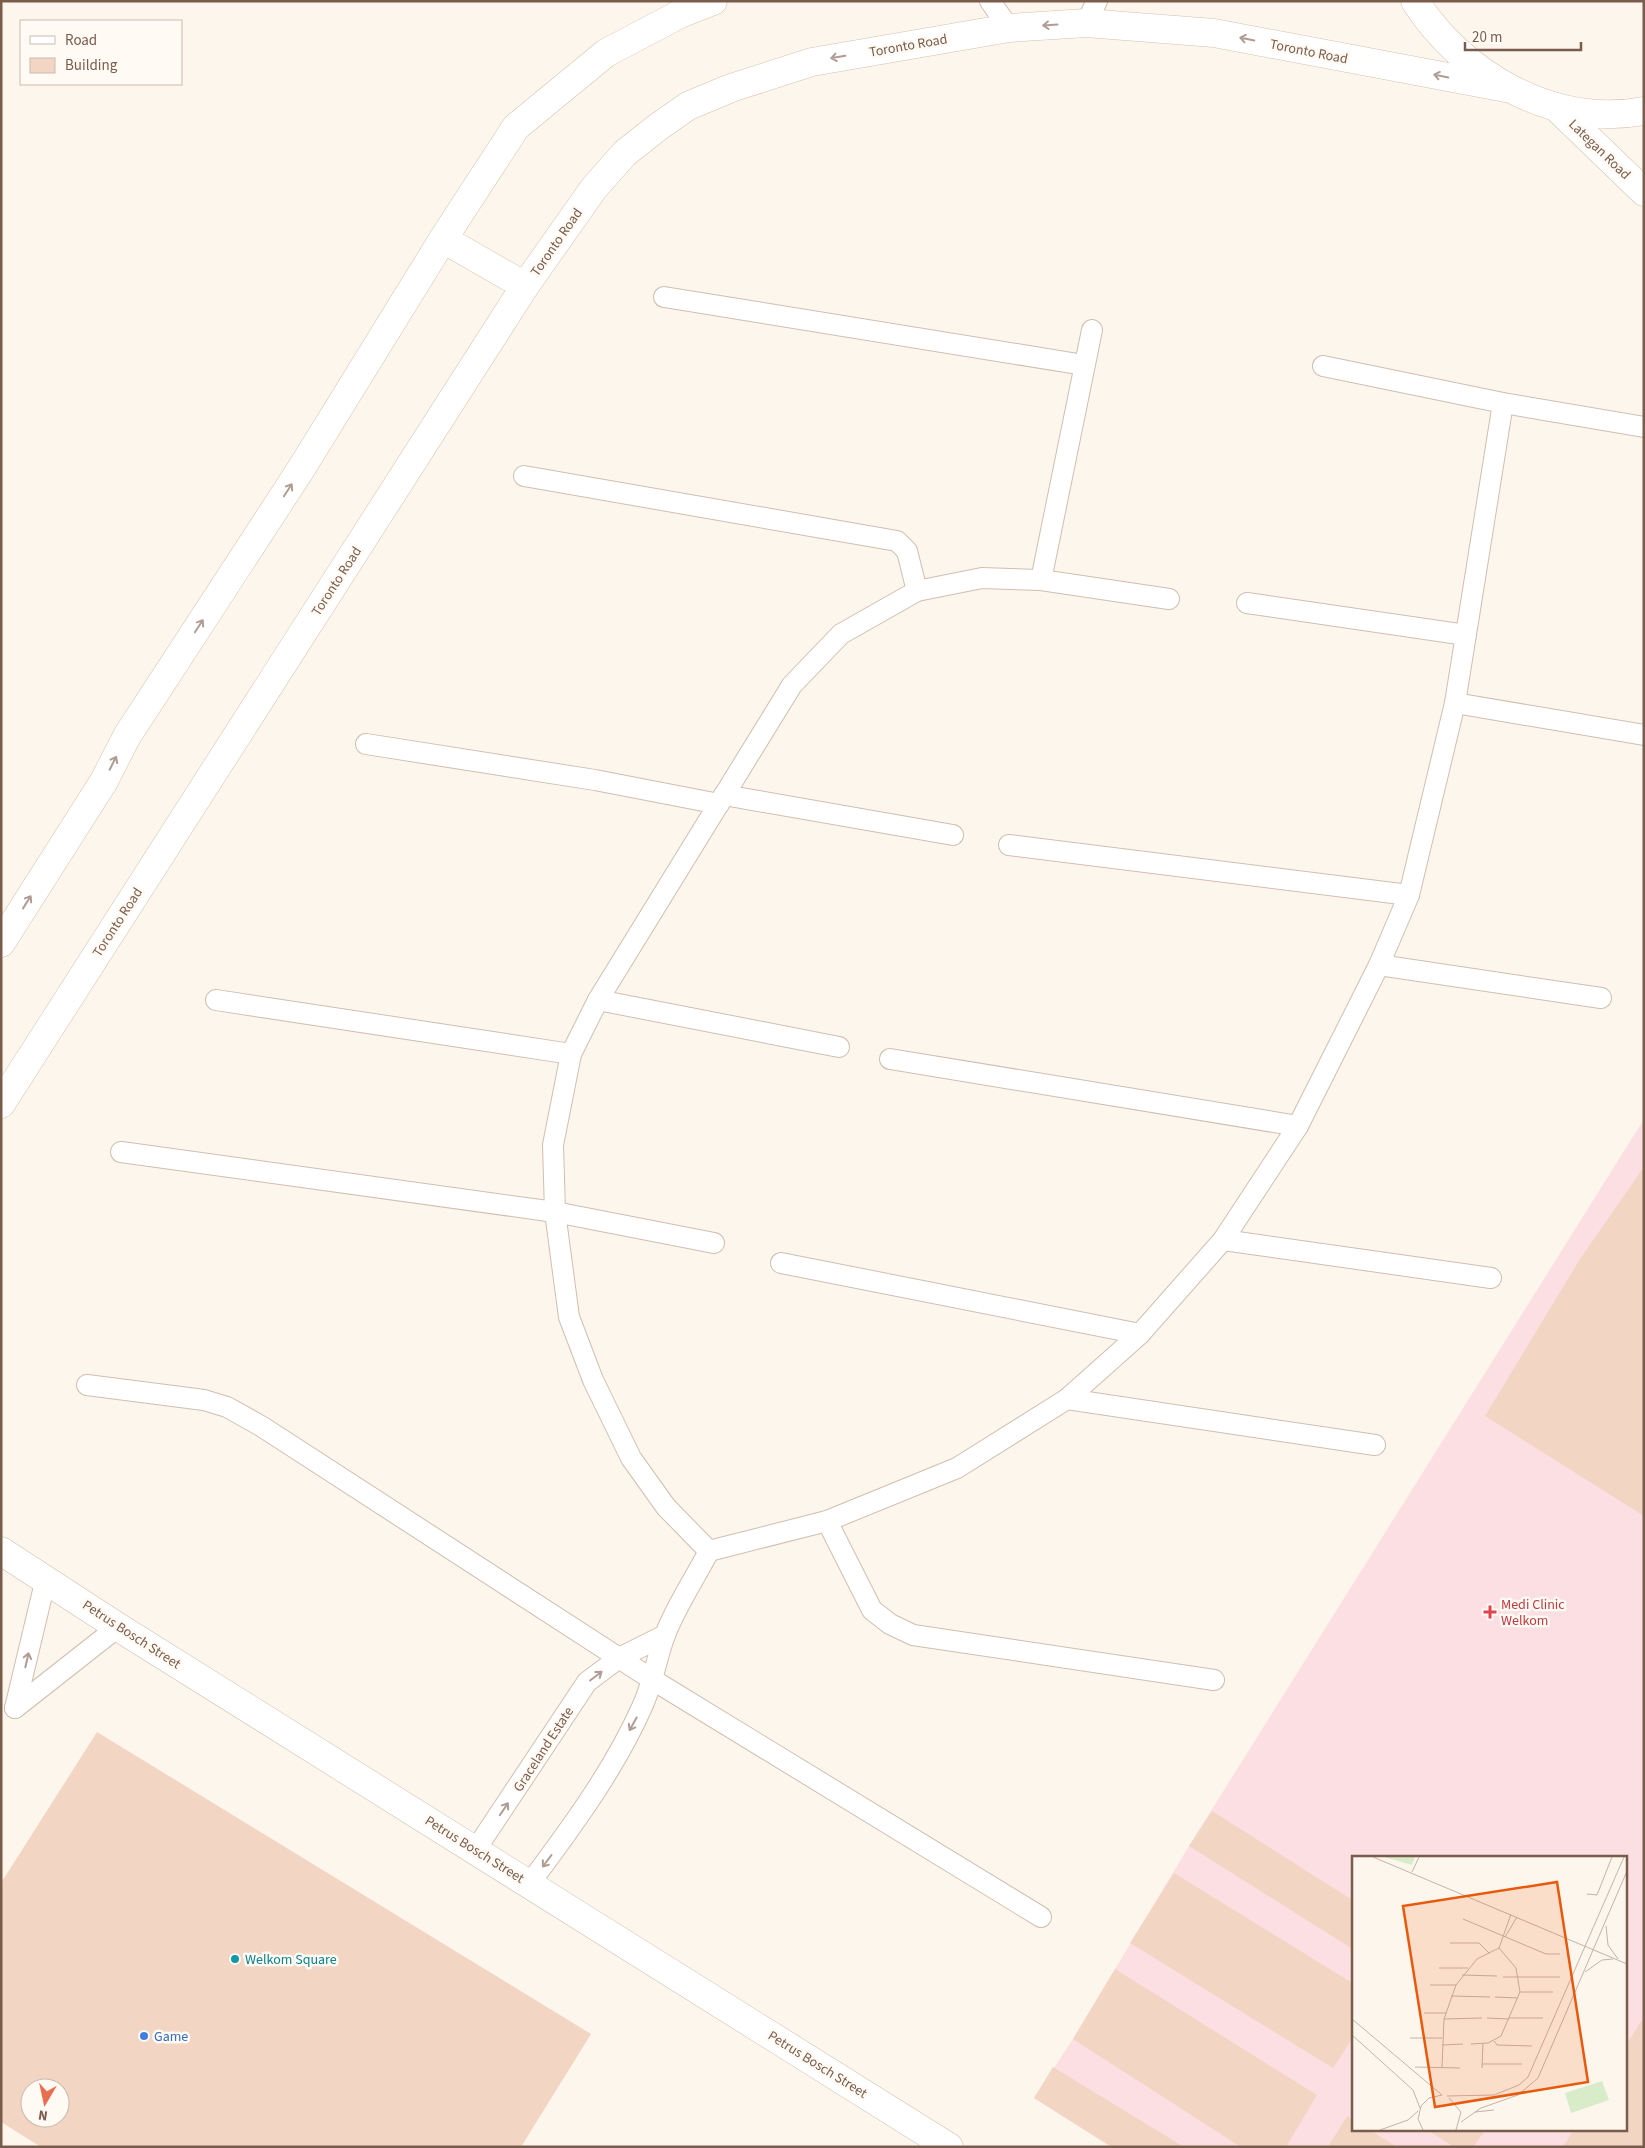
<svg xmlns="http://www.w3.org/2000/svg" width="1645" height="2148" viewBox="0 0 1645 2148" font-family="'Source Sans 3',sans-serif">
<rect width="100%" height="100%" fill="#fdf6ec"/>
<path fill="#fbdfe3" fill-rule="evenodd" d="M1644,1119V2147H1111L1034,2098L1073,2039L1189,1846ZM1354,1857H1626V2129H1354Z"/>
<g fill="#f3d5c3" fill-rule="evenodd">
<path d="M1644,1167V1516L1485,1416L1580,1259Z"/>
<path d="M97,1732L591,2034L521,2147H41L1,2122V1883ZM30,2088H60V2118H30Z"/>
<path d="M1212,1811L1354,1901V1950L1189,1846Z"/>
<path d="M1174,1873L1354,1984V2036L1333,2068L1130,1943Z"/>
<path d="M1115,1969L1317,2095L1286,2147H1241L1073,2039Z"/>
<path d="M1644,2017V2147H1563L1574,2129H1626V2045Z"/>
<path d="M1053,2067L1184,2147H1112L1034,2098Z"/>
<path d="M1347,2116L1354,2120V2129H1368L1397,2147H1328Z"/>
<path d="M1426,2129H1486L1473,2147H1454Z"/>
</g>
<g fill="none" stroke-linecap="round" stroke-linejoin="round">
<g stroke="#d1beb0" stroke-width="22">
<g id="lane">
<path d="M990,1L1009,28"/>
<path d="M1086,23L1097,1"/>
<path d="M664,297L1084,365"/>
<path d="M1323,366L1503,403L1644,427"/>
<path d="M524,476L897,541L907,551L917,591"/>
<path d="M1041,580L1092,330"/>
<path d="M1247,603L1466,635"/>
<path d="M1455,703L1644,735"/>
<path d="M366,744L595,780L719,804"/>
<path d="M724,795L953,835"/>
<path d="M1009,845L1409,895"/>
<path d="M1379,965L1601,998"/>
<path d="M216,1000L571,1054"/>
<path d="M598,1000L839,1047"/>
<path d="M890,1059L1298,1126"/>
<path d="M121,1152L555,1212L714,1243"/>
<path d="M1223,1240L1491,1278"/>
<path d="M781,1263L1140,1334"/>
<path d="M87,1385L204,1400L227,1407L261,1426L653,1680L1041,1917"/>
<path d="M1067,1399L1375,1445"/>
<path d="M827,1521L872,1610L890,1624L913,1635L1214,1680"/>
<path d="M709,1551L666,1507L631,1458L593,1380L569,1317L555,1212L553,1145L571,1054L598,1000L792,685L841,634L917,591L982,578L1041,580L1169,599"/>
<path d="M15,1708L46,1578"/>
<path d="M15,1708L118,1627"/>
<path d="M476,1849L587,1682L619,1658L665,1635"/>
<path d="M530,1883C571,1828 614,1770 642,1707C653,1684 656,1659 665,1635C676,1606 695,1578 709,1551L827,1521L957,1468L1067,1399L1140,1334L1223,1240L1298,1126L1379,965L1409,895L1455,703L1503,403"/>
</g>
</g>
<g stroke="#d1beb0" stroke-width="29">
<path id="street" d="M1,1551L118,1627L949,2147"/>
</g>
<g stroke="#d6c0b0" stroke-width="29">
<g id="secondary">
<path d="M1415,1C1462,75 1554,128 1644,111"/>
<path d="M1556,107L1644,192"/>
<path d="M443,239L525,286"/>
<path d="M1,943L104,781L127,736L301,469L443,239L516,127L606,53L680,14L713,1"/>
<path d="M1,1104L525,286L594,188L625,153L658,127L688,106L731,88L812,62L1009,28L1086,23L1214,33L1506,88"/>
</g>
</g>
<use href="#lane" stroke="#fff" stroke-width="20"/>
<use href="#street" stroke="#fff" stroke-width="28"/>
<use href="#secondary" stroke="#fff" stroke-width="28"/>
</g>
<defs><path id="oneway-shaft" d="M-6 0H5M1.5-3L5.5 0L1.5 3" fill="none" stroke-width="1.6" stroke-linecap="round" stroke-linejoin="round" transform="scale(1.25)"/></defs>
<g stroke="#af9d94">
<use href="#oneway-shaft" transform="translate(1050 25) rotate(176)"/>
<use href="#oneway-shaft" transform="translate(1247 39) rotate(-169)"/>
<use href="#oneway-shaft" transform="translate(838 57) rotate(170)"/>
<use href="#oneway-shaft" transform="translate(1441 76) rotate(-169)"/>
<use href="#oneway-shaft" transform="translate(288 490) rotate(-57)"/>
<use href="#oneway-shaft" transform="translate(199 626) rotate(-57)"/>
<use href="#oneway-shaft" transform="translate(113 763) rotate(-63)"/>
<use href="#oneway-shaft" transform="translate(27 902) rotate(-58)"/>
<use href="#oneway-shaft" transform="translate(27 1660) rotate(-77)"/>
<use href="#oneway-shaft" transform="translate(596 1676) rotate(-37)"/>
<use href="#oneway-shaft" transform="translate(633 1724) rotate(119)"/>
<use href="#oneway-shaft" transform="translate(504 1809) rotate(-56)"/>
<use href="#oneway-shaft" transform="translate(547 1861) rotate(127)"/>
</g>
<path fill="#e0444e" stroke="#fffaf3" stroke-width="2" d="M1487.5 1604.5h5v5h5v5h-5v5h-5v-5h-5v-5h5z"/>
<circle fill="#0f9aa8" stroke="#fffaf3" stroke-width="2" cx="235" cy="1959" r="5"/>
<circle fill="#3f7fe0" stroke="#fffaf3" stroke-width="2" cx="144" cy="2036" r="5"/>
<g text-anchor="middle" stroke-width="5" stroke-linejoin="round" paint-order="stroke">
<g font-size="14" fill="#7a5c4d" stroke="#fffaf3">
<text transform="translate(908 45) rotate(-10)" y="5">Toronto Road</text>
<text transform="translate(1309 51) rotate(11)" y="5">Toronto Road</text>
<text transform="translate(1600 149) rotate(44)" y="5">Lategan Road</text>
<text transform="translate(556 242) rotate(-55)" y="5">Toronto Road</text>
<text transform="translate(336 581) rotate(-57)" y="5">Toronto Road</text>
<text transform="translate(117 922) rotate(-57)" y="5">Toronto Road</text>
<text transform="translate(132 1634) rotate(33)" y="5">Petrus Bosch Street</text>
<text transform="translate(543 1749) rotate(-57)" y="5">Graceland Estate</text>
<text transform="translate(475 1849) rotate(32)" y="5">Petrus Bosch Street</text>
<text transform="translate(818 2064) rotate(32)" y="5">Petrus Bosch Street</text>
</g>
<g font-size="14" fill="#be3a42" stroke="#fffaf3" text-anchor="start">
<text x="1501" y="1609">Medi Clinic<tspan x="1501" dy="16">Welkom</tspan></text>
</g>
<g font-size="14" fill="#0d838f" stroke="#fffaf3" text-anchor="start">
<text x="245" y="1964">Welkom Square</text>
</g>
<g font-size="14" fill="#366cbe" stroke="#fffaf3" text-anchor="start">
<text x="154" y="2041">Game</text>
</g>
</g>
<g transform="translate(1352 1856)">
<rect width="275" height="275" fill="#fdf6ec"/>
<path d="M32,1H63L60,9ZM250,225L257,244L219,257L213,237Z" fill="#d8ecc9"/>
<path fill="none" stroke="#c5b3a7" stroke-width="1" d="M21,1L275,108M60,16L67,1M235,38L245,39L260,1M111,63L194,98H208M254,70L256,89L266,103M153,81L165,61M98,87H127L137,97M87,112H116M233,116L250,104L261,103M110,119L145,120M151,121H208M78,129H104M168,136H201M99,140L138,141M143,141L166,142M72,157H94M135,162L157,163M157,162H191M0,163L90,239M92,163L130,162M0,179L61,234L68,252M58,182H90M142,185L145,189L180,190M119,188L136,187L149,180L168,136L164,112L147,92M90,189L111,188M130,208H170M63,211L108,212M90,211L92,163L104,129L125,103L147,92L159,58M130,212L131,187M95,240L142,239L167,229L176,221L272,1M97,242L109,256L104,274M123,256L142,254M109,266L129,252L166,239L186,222L275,15M28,274L56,264L66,255M71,274L66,263L69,250L77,242L90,239"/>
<path fill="#e8590c" fill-opacity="0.15" stroke="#e8590c" stroke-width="2.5" d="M205,26L236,226L83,251L51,50Z"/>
<rect width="275" height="275" fill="none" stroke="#7a5c4d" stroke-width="2.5"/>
</g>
<rect width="1645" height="2148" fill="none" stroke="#7a5c4d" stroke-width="5"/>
<rect x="20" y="20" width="162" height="65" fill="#fffaf3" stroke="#cabbb1"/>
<rect x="30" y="36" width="25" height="8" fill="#ffffff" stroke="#cabbb1"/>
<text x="65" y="45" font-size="15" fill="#7a5c4d">Road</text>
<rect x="30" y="58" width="25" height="15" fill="#f3d5c3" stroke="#cabbb1"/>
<text x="65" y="70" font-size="15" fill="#7a5c4d">Building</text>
<g transform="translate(45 2103) rotate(189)"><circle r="24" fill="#fffaf3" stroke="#cabbb1"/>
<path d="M0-4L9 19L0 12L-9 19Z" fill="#e76f51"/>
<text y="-8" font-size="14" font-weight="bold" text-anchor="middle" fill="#7a5c4d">N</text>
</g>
<path d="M1465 42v8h116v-8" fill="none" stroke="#7a5c4d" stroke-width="2.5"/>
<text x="1472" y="42" font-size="15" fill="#7a5c4d" stroke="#fffaf3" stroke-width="4" paint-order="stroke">20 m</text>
</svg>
